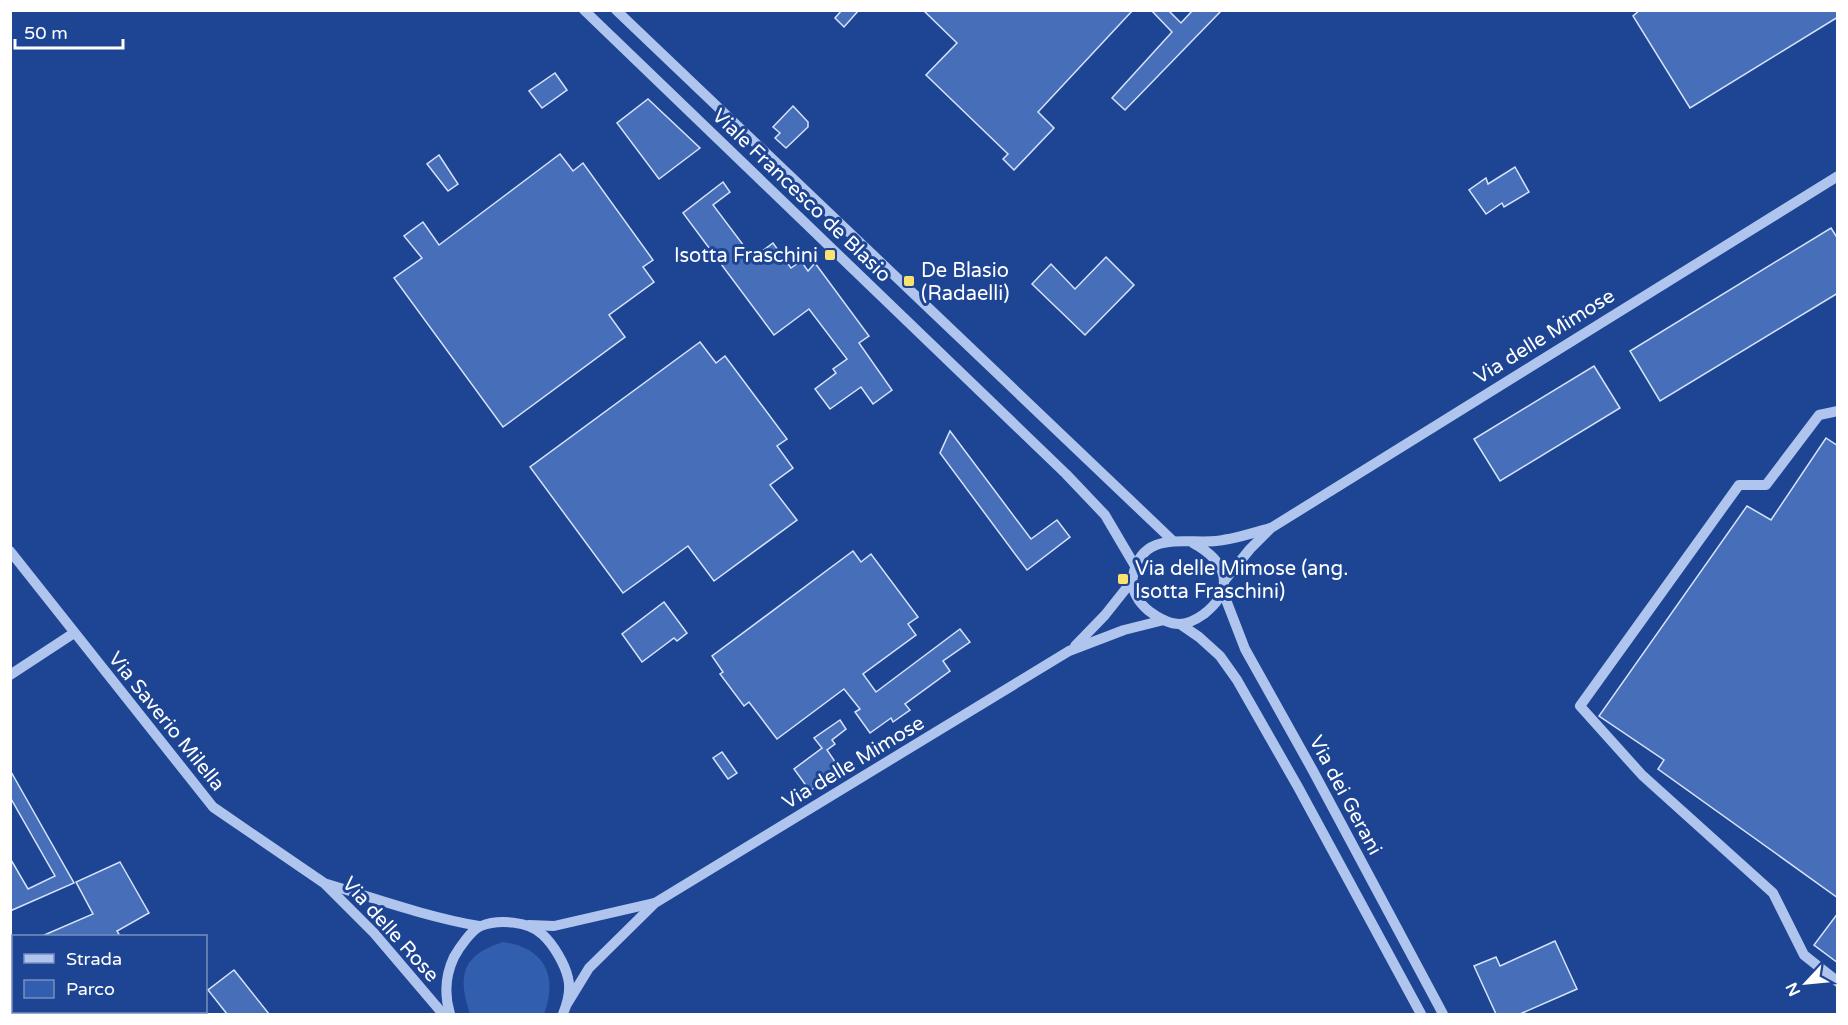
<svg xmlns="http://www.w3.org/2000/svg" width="1848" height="1025" viewBox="0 0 1848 1025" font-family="'Varela Round',sans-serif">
<rect width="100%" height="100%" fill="#1e4593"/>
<path fill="#325eb0" d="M503,942C545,948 558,976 544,1014H470C457,975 462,955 503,942Z"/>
<g fill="#476eb9" stroke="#d6e3fa" stroke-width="1.5">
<path d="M842,10H859L844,27L835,18Z"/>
<path d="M923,10H1133L1038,112L1054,128L1014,170L1003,159L1008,154L926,75L957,43Z"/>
<path d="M1151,10H1168L1181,23L1193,10H1222L1125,110L1112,98L1172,32Z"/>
<path d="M1640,10H1838V17L1690,108L1633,16Z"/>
<path d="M555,73L567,90L542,108L529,91Z"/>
<path d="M648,99L700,148L659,179L617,123Z"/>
<path d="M793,106L808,122V127L786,148L775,138L780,133L773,127Z"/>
<path d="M560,154L573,171L583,163L653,260L643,267L654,282L609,315L625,337L503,427L394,278L422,258L404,236L423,222L439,245Z"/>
<path d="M439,155L458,184L448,191L427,164Z"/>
<path d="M1515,167L1529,192L1504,207L1502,203L1486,214L1469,190L1486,178L1488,184Z"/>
<path d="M723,182L730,192L713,205L753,258L773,243L791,268L801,261L808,271L815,263L869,336L859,343L892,390L873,404L861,387L830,409L815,389L836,373L833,369L847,359L809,309L774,335L683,213Z"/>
<path d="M1831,228L1838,239V293L1660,401L1630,351Z"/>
<path d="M1106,257L1134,285L1085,335L1032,284L1051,264L1075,289Z"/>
<path d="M700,342L716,363L725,356L787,439L777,446L793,468L770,485L797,520L714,581L688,546L623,593L530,467Z"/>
<path d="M1594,366L1620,408L1500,481L1474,439Z"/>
<path d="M950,431L1031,539L1057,520L1070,537L1027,570L940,453Z"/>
<path d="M1826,438L1838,446V898L1658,769L1664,760L1599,716L1747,506L1771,520Z"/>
<path d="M853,551L861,562L871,554L918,617L908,624L916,635L863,674L876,692L960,629L970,642L943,661L950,671L905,704L910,710L893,722L891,718L870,733L855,712L860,709L844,689L777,739L749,702L744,706L720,674L723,672L712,656Z"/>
<path d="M664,602L687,633L677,641L674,638L642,662L622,634Z"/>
<path d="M840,720L846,729L832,740L835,744L827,750L840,769L810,791L794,769L822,748L814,738Z"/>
<path d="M722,752L737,773L728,779L713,758Z"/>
<path d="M10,770L74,883L10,911V858L28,889L55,876L10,797Z"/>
<path d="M120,862L149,913L117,931L120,936H42L93,914L76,882Z"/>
<path d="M1838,913V963L1814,945Z"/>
<path d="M1555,941L1577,989L1520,1014H1496L1474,966L1496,957L1500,966Z"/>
<path d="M234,970L269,1014H227L208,990Z"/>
</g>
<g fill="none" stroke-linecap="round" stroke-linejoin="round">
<g stroke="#b0c5ee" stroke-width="10">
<path d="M584,10L1066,474L1105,515L1135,566"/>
<path d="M616,10L1172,540"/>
<path d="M1838,411L1819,415L1766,485H1739L1580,706L1642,775L1773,893L1804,955L1838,982"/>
<path d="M1193,543C1226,561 1237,588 1204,614C1197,619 1187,624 1179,624C1169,624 1157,617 1149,611C1139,603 1130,590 1133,576C1142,530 1184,544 1216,541C1235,539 1253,533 1270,528"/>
<path d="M10,551L213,807L324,883L374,933L443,1014"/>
<path d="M1224,581L1250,549L1271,528L1838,176"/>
<path d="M1223,592L1245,649L1312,769L1443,1014"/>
<path d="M1180,624L1199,637L1220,656L1237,680L1298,787L1421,1014"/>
<path d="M1075,646L1105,615L1132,581"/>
<path d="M10,675L74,633"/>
<path d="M327,884C377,899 427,917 479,926"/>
<path d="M529,925L554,926L654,903"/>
<path d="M567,1004L589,968L655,903L1069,651L1124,630L1164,620"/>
<path d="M450,1014C444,994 445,976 454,957C459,948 472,929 481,926C498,919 529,921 543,935C553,944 565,964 568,978C571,989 567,1004 563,1014"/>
</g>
</g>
<g fill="#fce370" stroke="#1e4593" stroke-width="2">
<rect x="824" y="249" width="12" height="12" rx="3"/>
<rect x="903" y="275" width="12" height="12" rx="3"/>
<rect x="1117" y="573" width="12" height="12" rx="3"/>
</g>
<g text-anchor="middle" stroke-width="6" stroke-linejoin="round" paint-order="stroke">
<g font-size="20" fill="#fff" stroke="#1e4593">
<text transform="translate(802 195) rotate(44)" y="7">Viale Francesco de Blasio</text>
<text transform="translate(1544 336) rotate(-32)" y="7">Via delle Mimose</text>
<text transform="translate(167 721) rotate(51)" y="7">Via Saverio Milella</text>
<text transform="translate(853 762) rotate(-31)" y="7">Via delle Mimose</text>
<text transform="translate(1346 795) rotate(62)" y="7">Via dei Gerani</text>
<text transform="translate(391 929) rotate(48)" y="7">Via delle Rose</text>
</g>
<g font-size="20" fill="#fff" stroke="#1e4593" text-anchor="start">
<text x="818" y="262" text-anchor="end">Isotta Fraschini</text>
<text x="921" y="277">De Blasio<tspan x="921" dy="23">(Radaelli)</tspan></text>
<text x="1135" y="575">Via delle Mimose (ang.<tspan x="1135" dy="23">Isotta Fraschini)</tspan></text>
</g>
</g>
<rect width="1848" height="1025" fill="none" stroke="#ffffff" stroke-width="24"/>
<rect x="12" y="935" width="195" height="78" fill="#1e4593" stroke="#788fbe" stroke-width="1.5"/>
<rect x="24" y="954" width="30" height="9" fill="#b0c5ee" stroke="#788fbe" stroke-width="1.5"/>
<text x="66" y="965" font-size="18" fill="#ffffff">Strada</text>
<rect x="24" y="980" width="30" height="18" fill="#325eb0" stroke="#788fbe" stroke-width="1.5"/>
<text x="66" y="995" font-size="18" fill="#ffffff">Parco</text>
<g transform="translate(1806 983) rotate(244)" stroke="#1e4593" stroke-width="4.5" paint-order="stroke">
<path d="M0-4.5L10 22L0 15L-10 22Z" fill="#ffffff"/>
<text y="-9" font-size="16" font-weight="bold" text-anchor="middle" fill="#ffffff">N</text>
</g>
<path d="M15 39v9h108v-9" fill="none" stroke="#ffffff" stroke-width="3"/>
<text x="24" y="39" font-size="18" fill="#ffffff" stroke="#1e4593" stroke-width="4.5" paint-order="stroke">50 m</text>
</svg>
